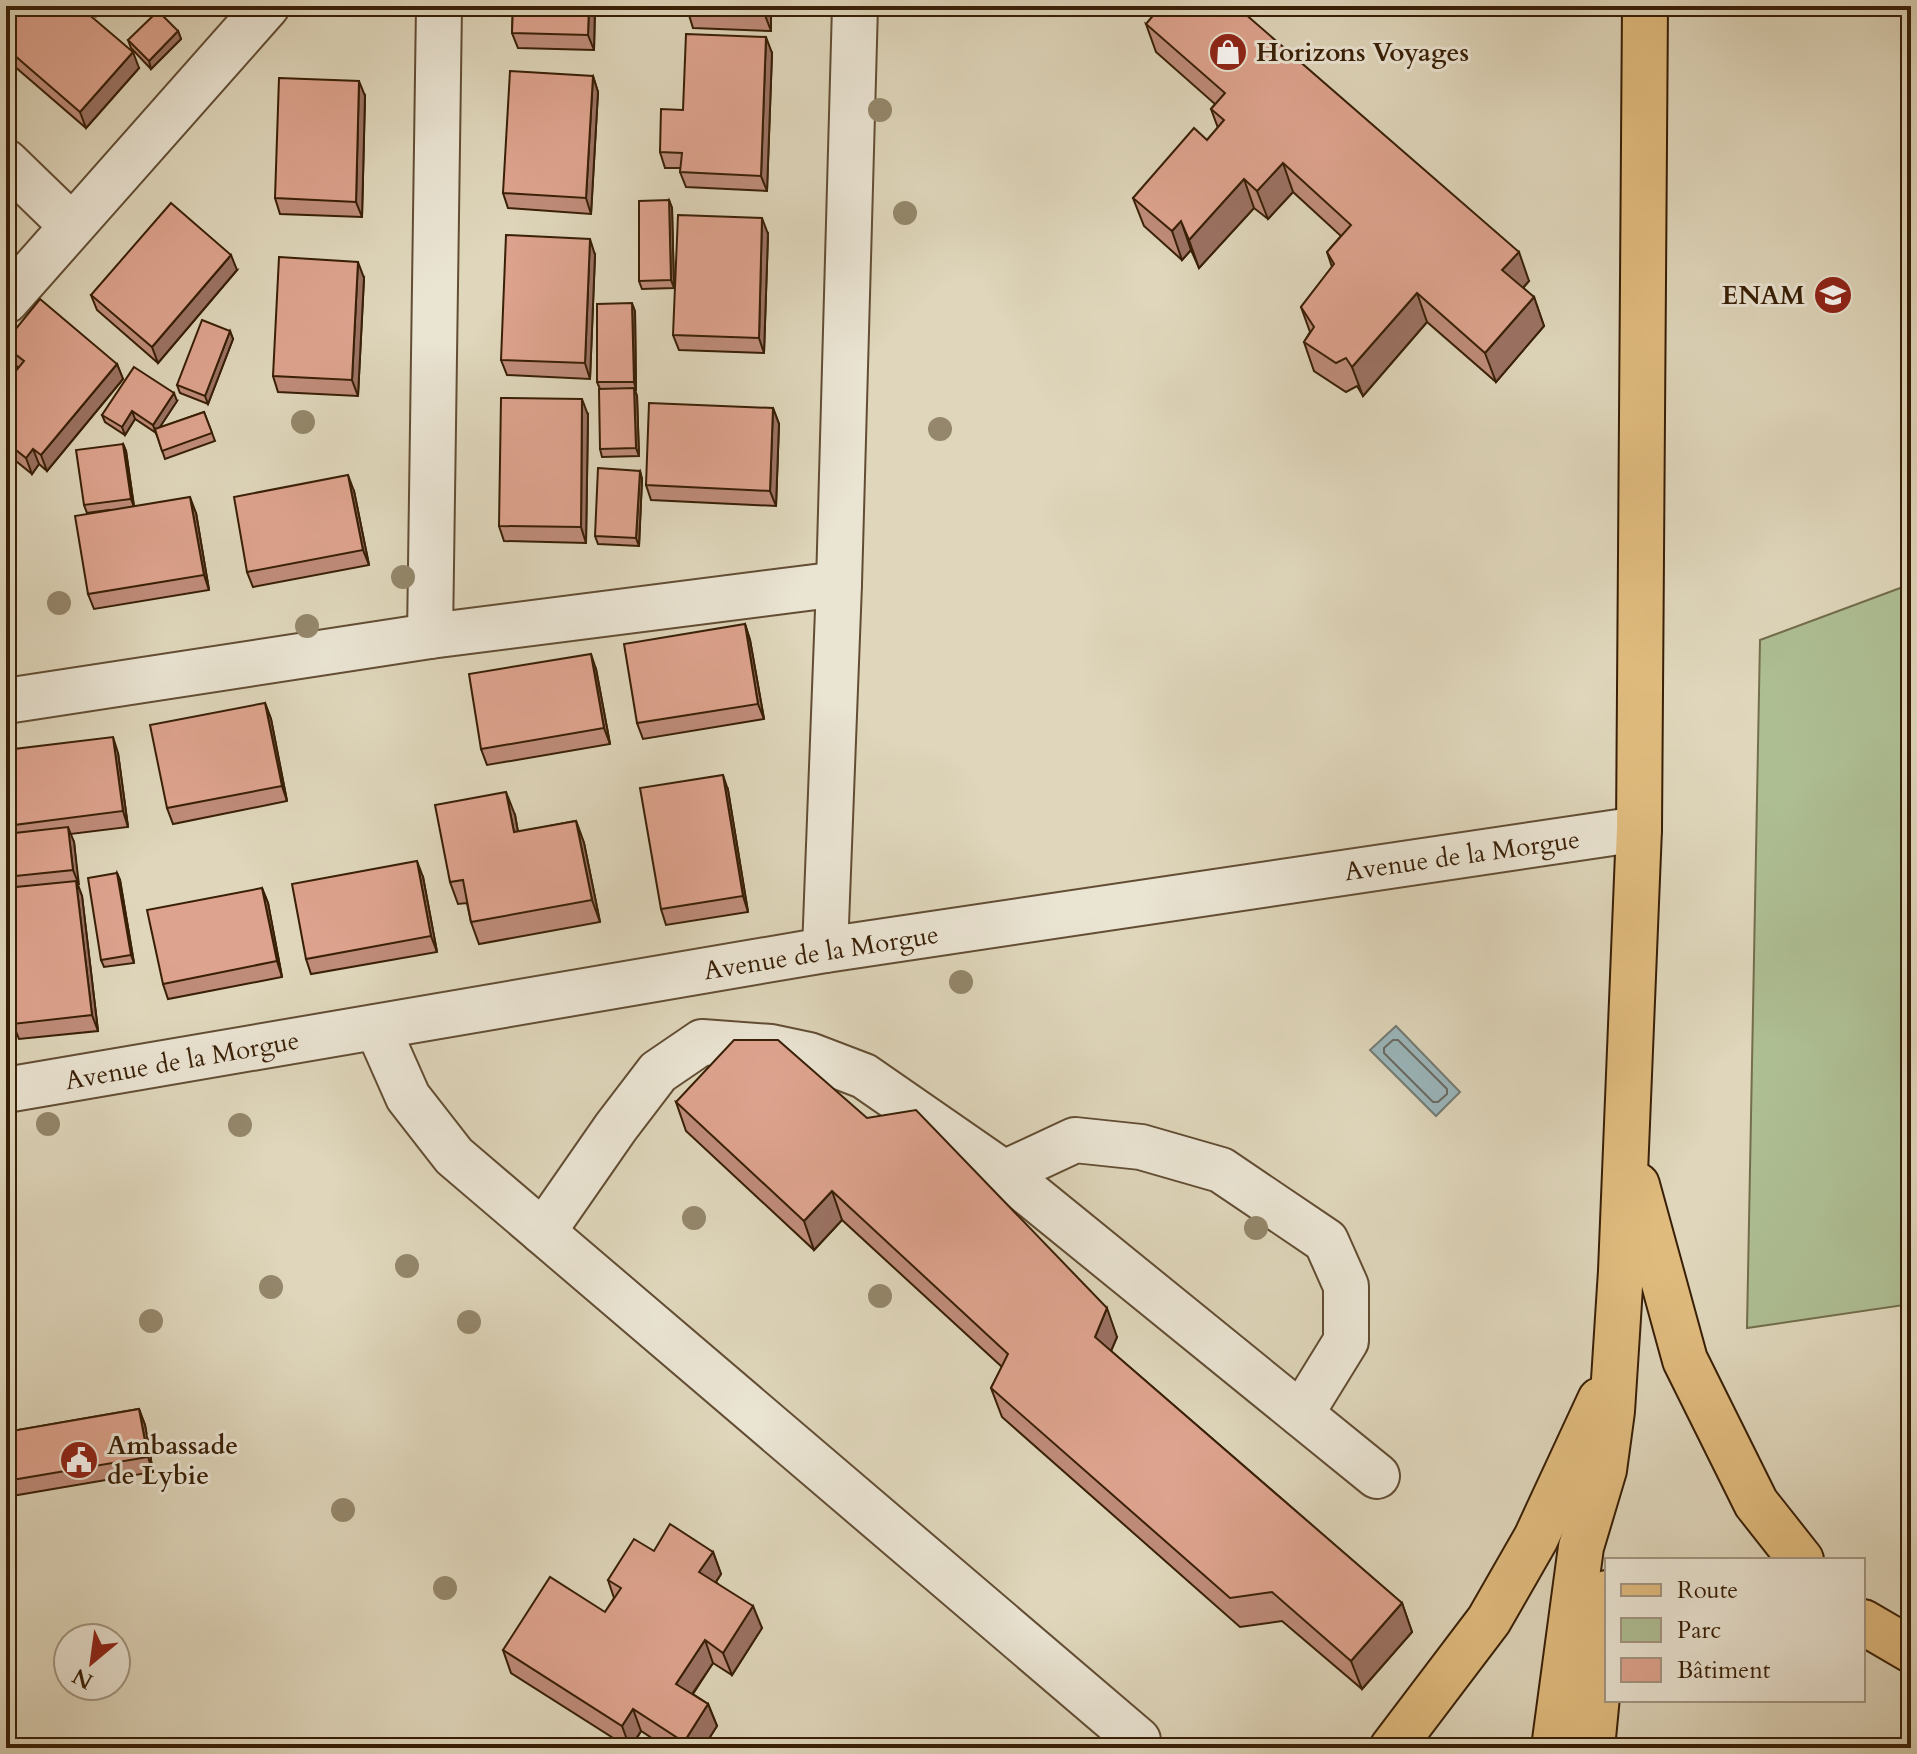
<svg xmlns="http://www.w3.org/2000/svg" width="1917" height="1754" viewBox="0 0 1917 1754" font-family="Cardo,serif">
<rect width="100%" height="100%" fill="#dfd6bb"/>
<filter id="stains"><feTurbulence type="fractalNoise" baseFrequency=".0025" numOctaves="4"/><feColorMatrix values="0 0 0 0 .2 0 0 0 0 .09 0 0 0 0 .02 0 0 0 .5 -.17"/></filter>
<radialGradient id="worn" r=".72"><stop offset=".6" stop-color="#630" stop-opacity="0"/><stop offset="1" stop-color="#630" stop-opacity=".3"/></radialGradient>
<path fill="#aebe93" stroke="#736e4c" stroke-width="2" d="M1911,584V1304L1747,1328L1760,640Z"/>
<path fill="#9ab6bc" stroke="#737a73" stroke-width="2" d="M1396,1026L1460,1092L1436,1116L1370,1050Z"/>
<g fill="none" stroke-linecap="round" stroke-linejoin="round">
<path stroke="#696a61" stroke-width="2" d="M1393,1040H1398L1447,1089V1094L1438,1102H1433L1384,1053V1048Z"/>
<g stroke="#624d33" stroke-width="48">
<g id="minor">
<path d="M6,162L71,225"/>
<path d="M6,301L267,6"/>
<path d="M430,636L439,6"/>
<path d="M6,701L430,636L839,584"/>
<path d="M825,950L839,584L855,6"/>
<path d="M377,1027L408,1097L454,1156L1138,1740"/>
<path d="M6,1090L825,950L1639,829"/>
<path d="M1004,1173L1075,1140L1141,1147L1221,1170L1326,1241L1346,1286V1341L1301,1414"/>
<path d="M543,1232L616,1127L658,1072L702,1042L771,1047L809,1055L864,1076L1004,1173L1377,1476"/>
</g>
</g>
<g stroke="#381f06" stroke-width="48">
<g id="major">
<path d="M1637,1185L1685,1360L1756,1503L1801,1560"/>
<path d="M1863,1622L1911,1650"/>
<path d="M1392,1748L1489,1620L1536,1538L1600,1400"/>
<path d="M1554,1748L1581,1547L1604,1470L1612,1411L1621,1271L1639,829L1645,6"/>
<path d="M1592,1748L1607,1593"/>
</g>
</g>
<use href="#minor" stroke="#eae4d3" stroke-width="44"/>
<use href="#major" stroke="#e0bb7e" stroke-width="44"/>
</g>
<g fill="#94876b">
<circle cx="880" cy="110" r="12"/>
<circle cx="905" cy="213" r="12"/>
<circle cx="303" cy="422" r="12"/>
<circle cx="940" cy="429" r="12"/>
<circle cx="403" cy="577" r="12"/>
<circle cx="59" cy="603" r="12"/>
<circle cx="307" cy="626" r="12"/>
<circle cx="961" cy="982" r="12"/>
<circle cx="48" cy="1124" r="12"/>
<circle cx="240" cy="1125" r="12"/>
<circle cx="694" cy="1218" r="12"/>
<circle cx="1256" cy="1228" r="12"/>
<circle cx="407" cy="1266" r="12"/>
<circle cx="271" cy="1287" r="12"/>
<circle cx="880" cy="1296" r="12"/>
<circle cx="151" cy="1321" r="12"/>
<circle cx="469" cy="1322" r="12"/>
<circle cx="343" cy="1510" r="12"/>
<circle cx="445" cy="1588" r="12"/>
</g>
<g fill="#bf8c7a" stroke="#381f06" stroke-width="2">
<path d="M83,6H103L96,16Z"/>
<path d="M513,6H595L594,50L518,48L512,33Z"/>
<path d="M771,6V31L693,28L688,12Z"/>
<path d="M6,11L139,68L86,128L6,59Z"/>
<path d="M1146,24L1529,281L1523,288L1534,297L1544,326L1496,382L1427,322L1363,396L1357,386L1346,392L1314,371L1304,342L1310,332L1301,307L1332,267L1327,252L1341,236L1293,192L1268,219L1254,208L1199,268L1191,250L1182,260L1144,226L1133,198L1207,140L1218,128L1211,109L1215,104L1156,52Z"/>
<path d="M178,31L181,39L151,69L131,48L128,40Z"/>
<path d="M772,53L767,191L686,187L680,172L681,168H665L660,152L683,110Z"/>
<path d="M593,76L598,92L591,214L508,208L503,193Z"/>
<path d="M365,96L362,217L280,214L275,198Z"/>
<path d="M669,200L672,208L674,288L642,289L639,281Z"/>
<path d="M768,234L764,353L679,350L673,335Z"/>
<path d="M595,255L590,379L507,375L501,360Z"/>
<path d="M237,270L158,363L97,310L91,295Z"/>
<path d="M364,278L358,396L278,392L273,376Z"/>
<path d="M635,311L636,390H635L637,396L639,456L602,457L600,449V389L597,382Z"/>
<path d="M230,331L233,339L208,404L180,393L177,385Z"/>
<path d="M6,341L117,364L123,379L47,471L39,464L32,474L6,453V383L19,368L9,360L6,352Z"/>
<path d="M177,401L159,428L204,412L215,441L165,459L156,433L135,419L125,435L105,422L102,415Z"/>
<path d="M773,408L779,424L776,506L651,500L646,485Z"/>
<path d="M588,415L586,543L504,541L499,526Z"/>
<path d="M123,444L126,451L134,506L196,513L209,590L94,609L88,594L109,510L87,513L84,505Z"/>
<path d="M640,471L642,479L639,546L598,544L595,536Z"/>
<path d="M354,491L369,565L253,587L247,572Z"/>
<path d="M6,578L14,630L6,631Z"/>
<path d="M745,624L750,640L764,719L643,739L637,723Z"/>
<path d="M596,669L610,744L487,765L481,749Z"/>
<path d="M265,703L271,719L287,801L173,824L167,808Z"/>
<path d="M6,750L118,753L128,827L70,834L74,842L78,885L82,896L98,1031L19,1039L13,1024L6,964V834H8L6,829Z"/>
<path d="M728,790L748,912L666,925L661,909Z"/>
<path d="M515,815L518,832L576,821L584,843L600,922L479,944L471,922L467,903L458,904L450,882Z"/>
<path d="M117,873L120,880L134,963L104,967L101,960Z"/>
<path d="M423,877L437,952L311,974L306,959Z"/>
<path d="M262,888L268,903L282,977L168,999L163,984Z"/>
<path d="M676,1102L1117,1337L1111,1351L1402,1603L1412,1632L1362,1689L1282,1621L1240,1627L1002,1417L991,1388L1002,1367L842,1220L814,1250L686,1131Z"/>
<path d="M139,1409L145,1425L153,1472L6,1497V1432Z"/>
<path d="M654,1551L713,1552L721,1574L716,1582L762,1628L732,1675L713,1663L693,1694L708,1704L717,1726L703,1748H667L641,1731L631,1748H629L511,1673L503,1650L605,1612L614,1598L608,1580Z"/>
</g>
<g fill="#9b7263" stroke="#381f06" stroke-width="2">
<path d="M94,6H103L96,16L93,8Z"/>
<path d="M589,6H595L594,50L588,35Z"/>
<path d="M765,6H771V31L765,15Z"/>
<path d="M178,31L181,39L151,69L149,61Z"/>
<path d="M766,37L772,53L767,191L761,176Z"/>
<path d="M133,52L139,68L86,128L80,112Z"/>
<path d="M593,76L598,92L591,214L586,198Z"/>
<path d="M359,81L365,96L362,217L356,202Z"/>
<path d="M1283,163L1293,192L1268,219L1257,191Z"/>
<path d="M1244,179L1254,208L1199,268L1189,240Z"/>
<path d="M669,200L672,208L674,288L671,280Z"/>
<path d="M762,218L768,234L764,353L759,338Z"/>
<path d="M1181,221L1191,250L1182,260L1172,231Z"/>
<path d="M590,239L595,255L590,379L585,363Z"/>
<path d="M1519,252L1529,281L1513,299L1502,270Z"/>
<path d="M231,255L237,270L158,363L152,347Z"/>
<path d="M358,262L364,278L358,396L352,380Z"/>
<path d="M1417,293L1427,322L1363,396L1352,367Z"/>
<path d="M1534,297L1544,326L1496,382L1485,353Z"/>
<path d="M632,303L635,311L636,390L634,382Z"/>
<path d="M230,331L233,339L208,404L205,396Z"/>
<path d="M117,364L123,379L47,471L41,455Z"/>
<path d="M634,388L637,396L639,456L636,448Z"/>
<path d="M174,393L177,401L156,433L153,425Z"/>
<path d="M582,399L588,415L586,543L581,527Z"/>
<path d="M773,408L779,424L776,506L770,491Z"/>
<path d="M132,411L135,419L125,435L122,427Z"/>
<path d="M123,444L126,451L134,507L131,499Z"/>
<path d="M33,449L39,464L32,474L26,458Z"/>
<path d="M640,471L642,479L639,546L636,538Z"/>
<path d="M348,475L354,491L369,565L363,550Z"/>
<path d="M190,497L196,513L209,590L204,575Z"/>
<path d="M6,578L14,630L6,609Z"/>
<path d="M745,624L750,640L764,719L758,704Z"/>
<path d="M591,654L596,669L610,744L604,728Z"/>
<path d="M265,703L271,719L287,801L282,786Z"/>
<path d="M113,737L118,753L128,827L123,811Z"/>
<path d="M723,775L728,790L748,912L743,896Z"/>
<path d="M506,792L515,815L522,855L514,832Z"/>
<path d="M576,821L584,843L600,922L592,900Z"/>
<path d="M68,827L74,842L79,885L73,870Z"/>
<path d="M417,861L423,877L437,952L431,936Z"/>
<path d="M117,873L120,880L134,963L131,955Z"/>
<path d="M76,881L82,896L98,1031L92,1015Z"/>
<path d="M262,888L268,903L282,977L277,961Z"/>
<path d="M832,1191L842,1220L814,1250L804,1221Z"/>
<path d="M1107,1308L1117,1337L1105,1365L1095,1337Z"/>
<path d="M139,1409L145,1425L153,1472L148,1457Z"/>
<path d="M713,1552L721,1574L708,1594L699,1572Z"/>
<path d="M1402,1603L1412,1632L1362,1689L1351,1661Z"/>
<path d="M753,1606L762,1628L732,1675L723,1653Z"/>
<path d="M705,1640L713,1663L684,1706L676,1684Z"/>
<path d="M708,1704L717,1726L703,1748H687L684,1742Z"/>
<path d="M633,1709L641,1731L630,1748L622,1726Z"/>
</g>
<g fill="#dea38e" stroke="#381f06" stroke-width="2">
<path d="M10,6H79L133,52L80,112L6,48V11Z"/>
<path d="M513,6H589L588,35L512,33Z"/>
<path d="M688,6H765V15L688,12Z"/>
<path d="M1161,6H1236L1519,252L1502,270L1534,297L1485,353L1417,293L1352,367L1346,358L1336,363L1304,342L1314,327L1301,307L1334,264L1327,252L1351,225L1283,163L1257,191L1244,179L1189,240L1181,221L1172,231L1133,198L1194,128L1207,140L1224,120L1211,109L1225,93L1146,24Z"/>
<path d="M158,11L178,31L149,61L128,40Z"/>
<path d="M686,34L766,37L761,176L680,172L682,153L660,152L661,109L683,110Z"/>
<path d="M510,71L593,76L586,198L503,193Z"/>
<path d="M279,78L359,81L356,202L275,198Z"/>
<path d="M669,200L671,280L639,281V201Z"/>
<path d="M171,203L231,255L152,347L91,295Z"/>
<path d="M678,215L762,218L759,338L673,335Z"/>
<path d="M506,235L590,239L585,363L501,360Z"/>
<path d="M279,257L358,262L352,380L273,376Z"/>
<path d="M40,299L117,364L41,455L33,449L26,458L6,442V383L24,361L6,347V341Z"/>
<path d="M632,303L634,382H597V304Z"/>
<path d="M202,320L230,331L205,396L177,385Z"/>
<path d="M134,367L174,393L153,425L132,411L122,427L102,415Z"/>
<path d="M634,388L636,448L600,449L599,389Z"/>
<path d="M501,398L582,399L581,527L499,526Z"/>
<path d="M649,403L773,408L770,491L646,485Z"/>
<path d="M204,412L212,433L162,451L155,429Z"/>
<path d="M123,444L131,499L84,505L76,450Z"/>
<path d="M598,468L640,471L636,538L595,536Z"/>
<path d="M348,475L363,550L247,572L234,497Z"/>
<path d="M190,497L204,575L88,594L75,516Z"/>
<path d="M745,624L758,704L637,723L624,644Z"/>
<path d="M591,654L604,728L481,749L469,674Z"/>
<path d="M265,703L282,786L167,808L150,725Z"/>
<path d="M113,737L123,811L6,826V750Z"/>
<path d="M723,775L743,896L661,909L640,788Z"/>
<path d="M506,792L514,832L576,821L592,900L471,922L463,880L450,882L435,805Z"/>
<path d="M68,827L73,870L6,877V834Z"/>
<path d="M417,861L431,936L306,959L292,884Z"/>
<path d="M117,873L131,955L101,960L88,878Z"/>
<path d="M76,881L92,1015L13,1024L6,964V888Z"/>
<path d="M262,888L277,961L163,984L147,910Z"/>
<path d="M734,1040H778L867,1118L916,1110L1107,1308L1095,1337L1402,1603L1351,1661L1272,1592L1230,1598L991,1388L1008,1354L832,1191L804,1221L676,1102Z"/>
<path d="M139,1409L148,1457L6,1481V1432Z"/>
<path d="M670,1524L713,1552L699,1572L753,1606L723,1653L705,1640L676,1684L708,1704L684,1742L633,1709L622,1726L503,1650L550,1577L605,1612L621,1588L608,1580L634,1539L654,1551Z"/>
</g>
<defs>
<g id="shop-disc" transform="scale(2)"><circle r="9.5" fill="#8f2418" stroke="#eae4d3"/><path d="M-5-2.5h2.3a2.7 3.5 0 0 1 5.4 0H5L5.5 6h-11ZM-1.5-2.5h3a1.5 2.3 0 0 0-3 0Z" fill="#fff"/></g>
<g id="university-disc" transform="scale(2)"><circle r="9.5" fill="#8f2418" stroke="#eae4d3"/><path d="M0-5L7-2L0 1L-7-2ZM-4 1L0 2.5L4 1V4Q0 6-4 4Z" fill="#fff"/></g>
<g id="civic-disc" transform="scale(2)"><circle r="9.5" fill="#8f2418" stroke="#eae4d3"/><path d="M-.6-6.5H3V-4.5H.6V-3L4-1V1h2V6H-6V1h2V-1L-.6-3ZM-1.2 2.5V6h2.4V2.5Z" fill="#fff"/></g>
</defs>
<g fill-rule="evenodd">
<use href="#shop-disc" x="1228" y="52"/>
<use href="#university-disc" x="1833" y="295"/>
<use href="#civic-disc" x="79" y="1460"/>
</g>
<g text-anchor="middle" stroke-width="6" stroke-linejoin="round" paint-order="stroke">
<g font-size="26" font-weight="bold" fill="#381f06" stroke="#eae4d3" text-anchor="start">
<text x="1256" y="61">Horizons Voyages</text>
<text x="1805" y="304" text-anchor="end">ENAM</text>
<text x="107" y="1454">Ambassade<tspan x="107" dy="30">de Lybie</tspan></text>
</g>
<g font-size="26" fill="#381f06" stroke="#eae4d3">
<text transform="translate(1462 855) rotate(-8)" y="9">Avenue de la Morgue</text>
<text transform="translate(821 952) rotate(-9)" y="9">Avenue de la Morgue</text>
<text transform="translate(182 1060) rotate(-10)" y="9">Avenue de la Morgue</text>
</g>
</g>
<rect width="1917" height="1754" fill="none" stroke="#dfd6bb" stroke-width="32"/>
<rect x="8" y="8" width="1901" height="1738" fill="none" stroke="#381f06" stroke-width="4"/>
<rect x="16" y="16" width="1885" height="1722" fill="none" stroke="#381f06" stroke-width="2"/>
<rect x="1605" y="1558" width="260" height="144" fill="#eae4d3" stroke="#a39581" stroke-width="2"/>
<rect x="1621" y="1584" width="40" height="12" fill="#e0bb7e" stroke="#a39581" stroke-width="2"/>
<text x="1677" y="1598" font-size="24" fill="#381f06">Route</text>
<rect x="1621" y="1618" width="40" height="24" fill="#aebe93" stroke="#a39581" stroke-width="2"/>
<text x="1677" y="1638" font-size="24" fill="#381f06">Parc</text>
<rect x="1621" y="1658" width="40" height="24" fill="#dea38e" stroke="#a39581" stroke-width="2"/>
<text x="1677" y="1678" font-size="24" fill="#381f06">Bâtiment</text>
<g transform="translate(92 1662) rotate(209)"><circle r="38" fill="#eae4d3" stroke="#a39581" stroke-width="2"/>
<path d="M0-6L14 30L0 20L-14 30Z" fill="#8f2418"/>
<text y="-12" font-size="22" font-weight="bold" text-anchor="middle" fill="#381f06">N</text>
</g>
<rect width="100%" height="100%" filter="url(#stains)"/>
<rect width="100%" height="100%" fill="url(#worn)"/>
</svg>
